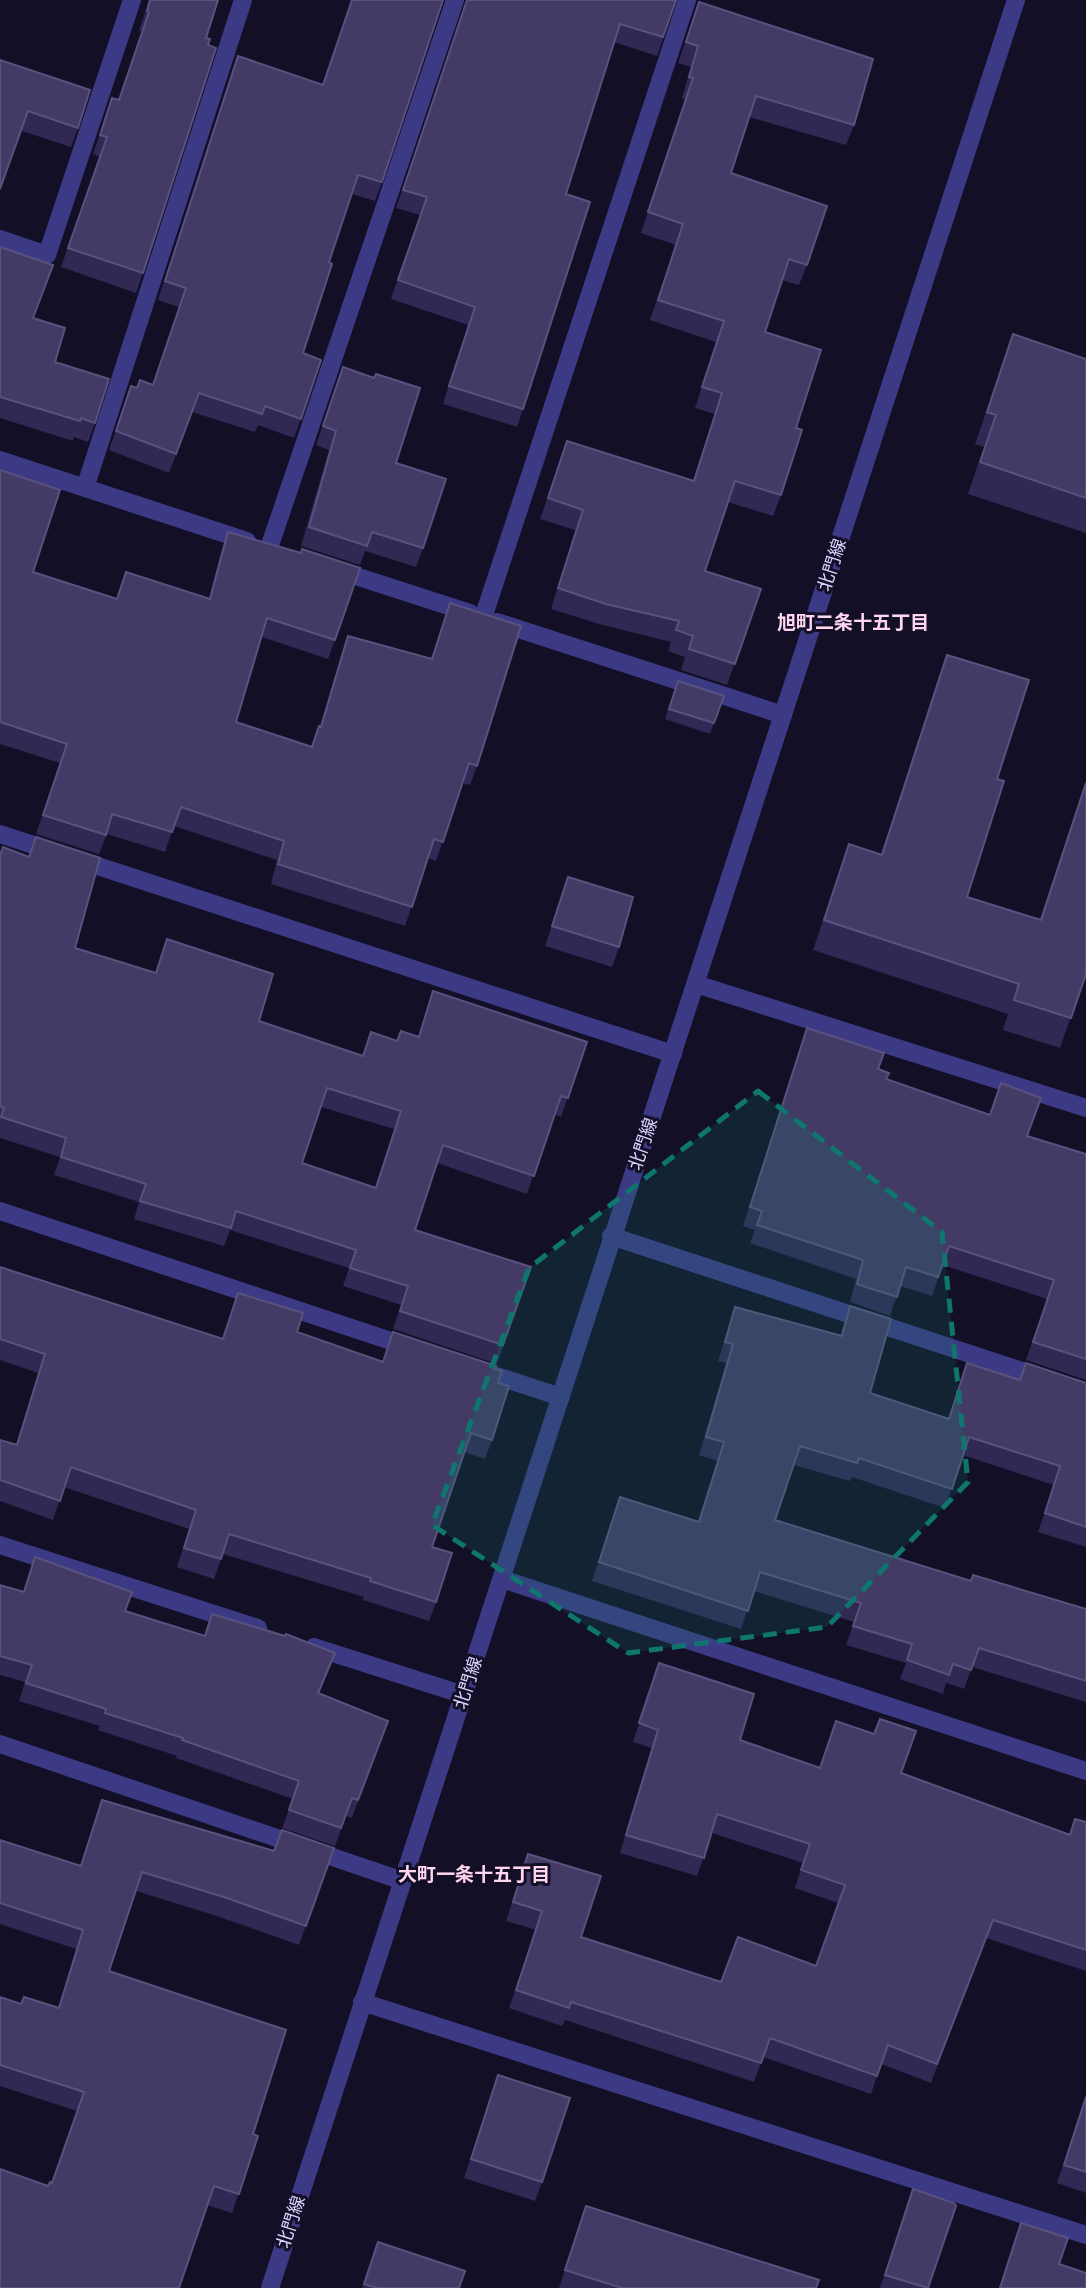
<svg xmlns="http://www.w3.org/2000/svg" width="1086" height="2288" viewBox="0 0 1086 2288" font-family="Ubuntu,'Noto Sans JP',sans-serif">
<rect width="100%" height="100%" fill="#130f26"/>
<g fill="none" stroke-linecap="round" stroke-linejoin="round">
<g stroke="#3d3a85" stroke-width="18">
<path d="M0,239L47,255L132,0"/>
<path d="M0,460L247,541"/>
<path d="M85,488L243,0"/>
<path d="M269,548L455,0"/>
<path d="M334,569L470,613"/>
<path d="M483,618L687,0"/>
<path d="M497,622L783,715"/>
<path d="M0,834L673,1054"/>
<path d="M696,984L1086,1108"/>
<path d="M0,1211L412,1348"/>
<path d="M611,1236L1086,1392"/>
<path d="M478,1370L561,1397"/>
<path d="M0,1545L258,1628"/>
<path d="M502,1579L1086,1771"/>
<path d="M314,1647L464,1695"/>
<path d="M0,1744L403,1881"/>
<path d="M362,2002L1086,2235"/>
</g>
<path stroke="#3d3a85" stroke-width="18" d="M270,2288L1016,0"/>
</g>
<g fill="#312854" fill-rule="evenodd">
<path d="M149,0H218L206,38L143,273L136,293L61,267L100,157L93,154L112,98L119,100L142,31H139Z"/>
<path d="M467,0H676L657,56L614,42L566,194L523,409L517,427L443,404L468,325L391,299L420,215L396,208Z"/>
<path d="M699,2L854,125L846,145L749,117L731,173L807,265L799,285L782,280L765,332L796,428L781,495L773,516L728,502L705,571L761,589L727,685L681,670L685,657L668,651L671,642L599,624L551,609L575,530L540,519L567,441L693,481L715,414L695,408L716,342L650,320L676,245L641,233L685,99L682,98L691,67L678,63Z"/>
<path d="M238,56L323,85L382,182L375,201L352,194L329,262L303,353L321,360L294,438L258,425L255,432L192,412L169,473L109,450L131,386L137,388L153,385L179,307L158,300Z"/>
<path d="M0,60L78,128L71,147L22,131Z"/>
<path d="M0,247L55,362L95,423L88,442L74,437L73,441L0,418Z"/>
<path d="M1013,334L1086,359V533L968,494L984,447L975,444Z"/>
<path d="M343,367L396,463L423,548L416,567L365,551L360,565L301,546L329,450L316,445Z"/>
<path d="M0,470L33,572L117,599L209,598L221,552L228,532L360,568L328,659L262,637L236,722L311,747L319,726H320L341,655L348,636L431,659L450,603L477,766L470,785L463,783L436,861L428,858L405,926L271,884L277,860L174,826L165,852L107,834L99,854L36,834L60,763L0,744Z"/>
<path d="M947,655L997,779L967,897L1040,919L1086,780V974L1060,1048L1003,1030L1008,1014L813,950L849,844L881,854L936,685Z"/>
<path d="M678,681L724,696L710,734L665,719Z"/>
<path d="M0,855L75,948L259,1021L363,1055L371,1032L397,1041L418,1037L433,991L587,1042L561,1117L554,1114L527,1194L437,1163L415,1230L531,1267L497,1364L393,1329L401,1305L343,1286L349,1268L230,1230L224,1246L134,1219L139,1202L54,1175L60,1157L0,1138ZM321,1107L394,1129L375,1187L302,1163Z"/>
<path d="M568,877L619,947L612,967L545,946Z"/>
<path d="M807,1028L878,1069L886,1079L1028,1136L1086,1154V1380L1026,1360L1047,1299L943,1265L932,1296L900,1286L890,1316L850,1302L856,1279L750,1243L755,1230L743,1226Z"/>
<path d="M0,1267L222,1339L238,1293L297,1332L383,1361L393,1332L495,1369L498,1383L492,1440L485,1459L464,1452L432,1547L436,1602L429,1621L363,1600L364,1597L223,1554L214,1579L177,1567L189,1529L64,1487L53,1520L0,1501V1440L16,1445L38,1373L0,1360Z"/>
<path d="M850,1306L870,1393L949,1418L967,1363L1020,1380L1086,1383V1547L1038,1532L1054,1485L963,1455L945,1508L852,1477L850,1481L794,1465L775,1520L971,1581L1086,1609V1702L972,1667L964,1689L946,1683L943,1694L900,1679L906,1663L846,1645L854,1622L754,1591L741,1629L592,1581L620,1497L698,1521L718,1461L699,1455L726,1363L718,1361L735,1307L840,1336Z"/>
<path d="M35,1557L125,1611L204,1636L212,1614L335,1653L319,1694L388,1721L352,1818L346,1816L335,1846L282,1828L293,1799L176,1758L177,1756L98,1730L100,1726L19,1701L25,1682L0,1675V1585L23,1592Z"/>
<path d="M659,1663L740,1740L820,1767L901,1773L1069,1835L1075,1819L1086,1822V1971L986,1938L931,2083L881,2064L871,2094L763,2057L754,2082L565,2020L562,2026L509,2008L536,1930L506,1921L528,1854L581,1937L721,1982L816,1966L838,1903L795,1888L803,1863L712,1833L697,1876L620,1853L652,1748L633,1742Z"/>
<path d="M102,1800L274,1851L334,1848L299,1945L217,1916L136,1891L109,1971L253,2134L258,2136L232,2213L207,2205L48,2186L52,2183L77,2111L0,2086V1997L21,2004L58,2008L76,1949L0,1924V1840L80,1866Z"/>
<path d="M498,2075L542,2182L535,2201L464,2178Z"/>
<path d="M1086,2095V2193L1057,2183Z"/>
<path d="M913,2189L928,2288H880L906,2209Z"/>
<path d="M586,2206L816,2288H559Z"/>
<path d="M1021,2223L1059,2264L1086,2288H999Z"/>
<path d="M378,2242L459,2288H362Z"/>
</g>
<g fill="#433a66" stroke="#5a527e" stroke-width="2" fill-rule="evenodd">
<path d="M150,0H218L206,38L210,39L208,45L216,48L143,273L68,248L107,137L100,135L112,98L119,100L149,12L147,11Z"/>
<path d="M352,0H443L382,182L358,175L329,262L332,264L303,353L321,360L301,419L265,406L262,414L199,393L176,454L116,431L131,386L137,388L140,380L153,385L186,288L165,281L238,56L323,85Z"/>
<path d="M467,0H676L663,37L620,24L566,194L590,202L523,409L449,386L475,307L398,280L427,197L403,190Z"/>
<path d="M699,2L873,59L854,125L756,96L731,173L827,206L807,265L789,259L765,332L821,350L796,428L802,430L781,495L735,481L705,571L761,589L735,664L689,649L693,636L676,630L679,621L606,604L558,588L583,510L548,498L567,441L694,481L722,393L702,387L724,321L658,300L683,224L648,212L693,78L689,77L698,46L686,42Z"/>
<path d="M0,60L90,90L78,128L28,111L0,189Z"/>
<path d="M0,247L53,265L33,318L65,328L55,362L109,379L95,423L81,418L80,421L0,397Z"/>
<path d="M1013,334L1086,359V498L980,462L996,415L987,412Z"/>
<path d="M343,367L374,378L376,374L420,388L396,463L446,479L423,548L372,532L367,546L309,527L336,431L323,426Z"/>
<path d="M0,470L60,490L33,572L117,599L126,572L210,599L228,532L301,553L302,549L360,568L335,640L267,618L236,722L312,747L319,726L321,727L348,636L432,659L450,603L521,626L477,766L469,763L443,842L434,839L412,907L278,864L284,841L181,807L172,832L112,814L106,835L43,815L67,744L0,722Z"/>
<path d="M947,655L1029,680L997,779L1004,781L967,897L1041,920L1086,783V974L1071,1018L1014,1000L1019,984L824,920L849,844L882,855Z"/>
<path d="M678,681L724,696L714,723L669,709Z"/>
<path d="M36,837L100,858L75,948L156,973L167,939L273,974L259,1021L363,1056L371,1032L397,1041L401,1031L419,1037L433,991L587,1042L568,1098L561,1096L534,1176L443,1145L415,1230L531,1267L503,1345L400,1311L408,1286L350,1268L356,1250L236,1211L231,1228L140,1201L146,1184L61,1157L66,1138L1,1117L4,1108L0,1106V855L3,847L29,857ZM327,1088L401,1111L376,1188L302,1163Z"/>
<path d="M568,877L633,897L619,947L552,926Z"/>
<path d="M807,1028L884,1053L878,1069L889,1073L886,1079L990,1115L1001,1083L1041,1098L1027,1136L1086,1154V1359L1033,1342L1054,1280L949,1246L938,1277L906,1267L897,1297L857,1284L863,1260L757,1225L762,1211L750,1207Z"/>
<path d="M0,1267L223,1339L238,1293L303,1313L297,1332L383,1362L393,1332L496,1366L495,1369L502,1371L498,1383L509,1386L492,1440L471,1433L432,1547L452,1553L436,1602L370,1581L371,1578L229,1534L221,1559L184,1548L196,1510L71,1467L60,1501L0,1480V1440L17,1445L45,1354L0,1339Z"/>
<path d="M850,1306L891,1319L870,1393L949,1419L967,1363L1020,1380L1026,1363L1086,1383V1527L1045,1513L1060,1466L969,1437L952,1489L859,1458L857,1463L800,1446L775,1520L971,1581L973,1575L1086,1609V1681L979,1648L971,1670L953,1664L949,1675L907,1660L912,1644L853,1626L861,1603L760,1572L748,1611L599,1562L620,1497L699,1522L724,1442L706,1437L733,1344L725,1342L735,1307L842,1336Z"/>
<path d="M35,1557L132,1592L125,1611L205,1636L212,1614L285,1636L286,1634L335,1653L318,1693L388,1721L358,1800L352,1798L341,1828L289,1810L299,1781L182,1740L183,1738L105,1713L106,1709L26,1683L32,1665L0,1656V1585L24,1592Z"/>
<path d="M659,1663L754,1694L740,1740L820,1768L836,1721L874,1734L880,1719L916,1731L901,1773L1070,1835L1075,1819L1086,1822V1950L993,1920L937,2064L888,2045L877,2076L770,2038L761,2063L571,2002L569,2008L516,1990L542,1911L513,1902L528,1854L601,1876L581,1937L721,1982L738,1937L816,1966L845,1885L801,1870L810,1844L717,1814L704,1858L626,1835L658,1730L639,1723Z"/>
<path d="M102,1800L274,1851L282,1830L334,1848L306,1926L224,1897L142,1872L109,1971L286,2030L253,2134L258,2136L239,2194L214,2186L179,2288H0V2169L48,2186L50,2182L52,2183L84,2092L0,2065V1997L21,2004L24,1997L59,2008L83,1930L0,1903V1840L81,1866Z"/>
<path d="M498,2075L570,2098L542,2182L471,2159Z"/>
<path d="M1086,2097V2172L1064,2165Z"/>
<path d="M913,2189L954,2203L956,2206L928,2288L885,2275Z"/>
<path d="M586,2206L819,2280L816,2288H622L565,2270Z"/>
<path d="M1021,2223L1068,2238L1059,2264L1086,2273V2288H1000Z"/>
<path d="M378,2242L465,2271L459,2288H377L364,2284Z"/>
</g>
<path fill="#0f766e" fill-opacity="0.2" stroke="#0f766e" stroke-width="5" stroke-dasharray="14 9" stroke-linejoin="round" d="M758,1091L942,1232L968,1482L827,1627L628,1653L432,1525L529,1268Z"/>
<g text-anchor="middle" stroke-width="6" stroke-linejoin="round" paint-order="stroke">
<g font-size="18" fill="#d9d4ff" stroke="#130f26">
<text transform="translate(832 565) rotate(-72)" y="6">北門線</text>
<text transform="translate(643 1144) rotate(-71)" y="6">北門線</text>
<text transform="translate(468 1683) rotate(-72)" y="6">北門線</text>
<text transform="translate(291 2222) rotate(-72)" y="6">北門線</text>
</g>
<g font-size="19" font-weight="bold" fill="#ffd6f0" stroke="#130f26">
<text x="853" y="629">旭町二条十五丁目</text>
<text x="474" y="1881">大町一条十五丁目</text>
</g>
</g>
</svg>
